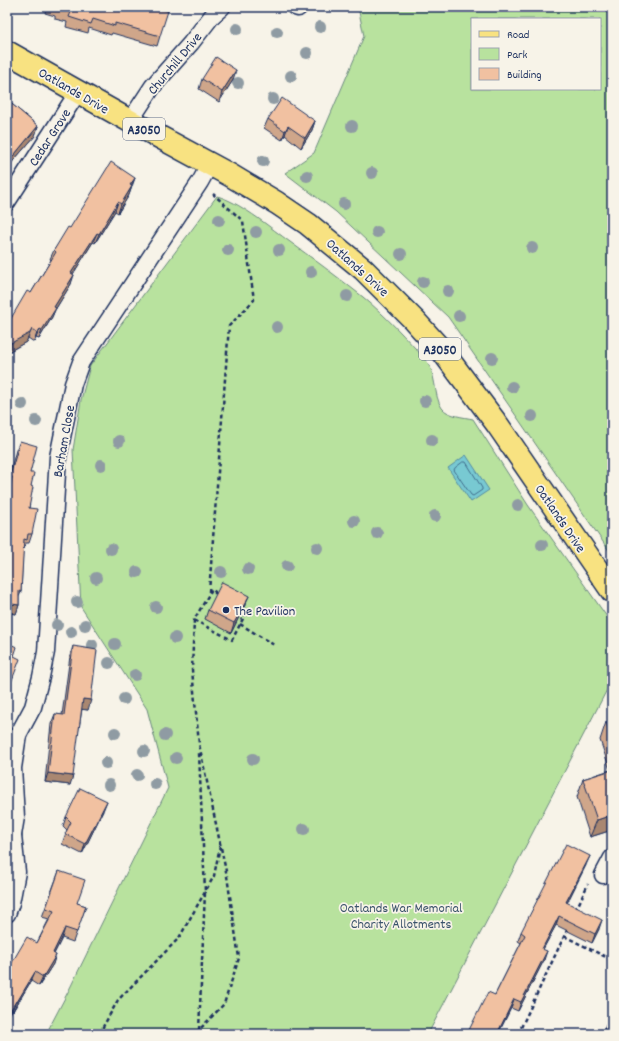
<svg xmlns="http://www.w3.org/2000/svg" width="619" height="1041" viewBox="0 0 619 1041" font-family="Dekko,sans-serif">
<rect width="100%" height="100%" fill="#f7f3e8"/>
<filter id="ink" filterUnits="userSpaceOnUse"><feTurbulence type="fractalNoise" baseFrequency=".025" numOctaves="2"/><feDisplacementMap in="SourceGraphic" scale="8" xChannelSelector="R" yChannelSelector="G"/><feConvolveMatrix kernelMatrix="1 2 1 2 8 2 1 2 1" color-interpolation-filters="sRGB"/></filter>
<g filter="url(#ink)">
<g fill="#b8e29e" stroke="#6a887e" fill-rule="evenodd">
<path d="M358,7H612V555L448,317L336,212L285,173L314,153L364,36ZM472,19H600V89H472Z"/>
<path d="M217,196C239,202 267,225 286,239C312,258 338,277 363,297C386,316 406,338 425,359C437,372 433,396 442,408C448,416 464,417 473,419L528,505L612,624V680L428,1034H46L69,990L168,788L147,709L81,607L73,450L81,400L90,366Z"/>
</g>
<path fill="#78c9d2" stroke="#538ba4" d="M466,455L489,490L471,502L448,468Z"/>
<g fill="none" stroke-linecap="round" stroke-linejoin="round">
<path stroke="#406d8c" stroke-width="1" d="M463,462H466L482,488V490L473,496L471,495L454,470L455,468Z"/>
<g stroke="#1b2f5e" stroke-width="19">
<g id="minor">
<path d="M295,7L298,8L299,7"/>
<path d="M130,121L153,86L191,43L212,16L222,7"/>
<path d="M7,202L78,92"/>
<path d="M7,748L18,735L33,707L41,677L46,652L58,457L73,384L81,362L200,182L210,164"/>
<path d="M7,837L13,835L16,817L13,768L18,735"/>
<path d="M603,875L612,858"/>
<path d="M7,914L11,903L17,872L13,835"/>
</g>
</g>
<g stroke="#1b2f5e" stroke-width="25">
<path id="primary" d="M7,52L130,121L230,175L277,203L308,224L363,269L414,320L443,352L497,424L612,591"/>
</g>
<g stroke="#1b2f5e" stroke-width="2.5" stroke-dasharray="4 3" stroke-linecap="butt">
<path d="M209,592L229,326L254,300L243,221L213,194"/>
<path d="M194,620L232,640L248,609"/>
<path d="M240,624L274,645"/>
<path d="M576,910L588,884"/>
<path d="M564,936L612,960"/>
<path d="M199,1030L205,892L199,753"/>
<path d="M99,1034L118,1000L179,938L214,876L220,846"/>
<path d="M198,1034L199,1030L224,1004L239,958L227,876L199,744L192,670L194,620L212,589L215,592V597"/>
<path d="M518,1034L568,928"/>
</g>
<use href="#minor" stroke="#f7f3e8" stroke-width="16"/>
<use href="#primary" stroke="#f8e281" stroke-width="22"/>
</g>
<g fill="#8f9ba3">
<circle cx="320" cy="27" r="6"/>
<circle cx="237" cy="29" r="6"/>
<circle cx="277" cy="32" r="6"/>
<circle cx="307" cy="53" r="6"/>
<circle cx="291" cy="76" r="6"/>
<circle cx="238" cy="83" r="6"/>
<circle cx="273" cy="99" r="6"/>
<circle cx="352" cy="126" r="6"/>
<circle cx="263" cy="161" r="6"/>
<circle cx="372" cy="173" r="6"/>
<circle cx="307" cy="176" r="6"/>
<circle cx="344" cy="204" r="6"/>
<circle cx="219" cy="220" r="6"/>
<circle cx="256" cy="232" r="6"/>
<circle cx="377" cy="232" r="6"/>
<circle cx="532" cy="248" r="6"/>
<circle cx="228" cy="250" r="6"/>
<circle cx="279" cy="250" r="6"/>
<circle cx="401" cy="254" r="6"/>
<circle cx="311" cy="272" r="6"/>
<circle cx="423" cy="282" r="6"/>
<circle cx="448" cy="291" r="6"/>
<circle cx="347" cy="296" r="6"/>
<circle cx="459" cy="316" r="6"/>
<circle cx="277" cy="327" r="6"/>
<circle cx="492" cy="358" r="6"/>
<circle cx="512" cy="387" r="6"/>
<circle cx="425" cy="401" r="6"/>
<circle cx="22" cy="404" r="6"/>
<circle cx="532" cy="416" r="6"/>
<circle cx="36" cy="421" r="6"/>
<circle cx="432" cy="440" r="6"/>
<circle cx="119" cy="441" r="6"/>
<circle cx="101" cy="465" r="6"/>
<circle cx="518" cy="505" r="6"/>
<circle cx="435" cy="516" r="6"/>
<circle cx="354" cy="521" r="6"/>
<circle cx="377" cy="533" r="6"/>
<circle cx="542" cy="545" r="6"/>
<circle cx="317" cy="548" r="6"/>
<circle cx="111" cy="549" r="6"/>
<circle cx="287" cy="566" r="6"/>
<circle cx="248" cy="569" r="6"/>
<circle cx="137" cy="572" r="6"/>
<circle cx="221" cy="572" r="6"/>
<circle cx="96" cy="578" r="6"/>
<circle cx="77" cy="602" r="6"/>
<circle cx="156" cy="607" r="6"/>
<circle cx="57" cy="625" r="6"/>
<circle cx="85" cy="625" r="6"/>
<circle cx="71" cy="632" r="6"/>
<circle cx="175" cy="638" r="6"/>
<circle cx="115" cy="644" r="6"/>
<circle cx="92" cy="645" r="6"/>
<circle cx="109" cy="663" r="6"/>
<circle cx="135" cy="675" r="6"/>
<circle cx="124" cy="699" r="6"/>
<circle cx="115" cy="733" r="6"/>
<circle cx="165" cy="735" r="6"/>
<circle cx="144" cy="751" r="6"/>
<circle cx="176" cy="758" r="6"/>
<circle cx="253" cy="759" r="6"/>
<circle cx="106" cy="763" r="6"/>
<circle cx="137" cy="775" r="6"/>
<circle cx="155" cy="784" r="6"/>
<circle cx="109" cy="785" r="6"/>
<circle cx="304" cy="829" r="6"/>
</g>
<g fill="#cfa68a" stroke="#1b2f5e">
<path d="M44,7H156L160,36L157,46L112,33L111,35L89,28L88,33L66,27L67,22L55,19V16L45,13L46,8Z"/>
<path d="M202,79L233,80L219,102L199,89Z"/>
<path d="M7,100L38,126L35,136L7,168Z"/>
<path d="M268,119L315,121L312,130L301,148L285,135L282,140L264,128Z"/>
<path d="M135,178L129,195L118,213L115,211L95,243L93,242L73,274L71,284L55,310L52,317L39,339L36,338L34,342L28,338L26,342L8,352L7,351V317L10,320L31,293L51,260L50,259L54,250L70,228Z"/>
<path d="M20,441L30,473L31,486L29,508L32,534L29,543H26L23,548L21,592L19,597V605L16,614L9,613L8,616H7V495L9,485H7V483L16,450Z"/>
<path d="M245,605L231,633L205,619L208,610Z"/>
<path d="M73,646L88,710L82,709L70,785L45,782L51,724L55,714L62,715L70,656Z"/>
<path d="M612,721V830L590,837L577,797L583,779L610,770L600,740L606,722Z"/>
<path d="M103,811L82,854L62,844L67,830L63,826L66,817Z"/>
<path d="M586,865L567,903L599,929L592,943L556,925L543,949L544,960L518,1011L511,1008L498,1034H467L495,995L521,943L518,941L521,932Z"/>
<path d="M59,871L77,903L86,906L73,942L62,938L54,954L53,964L39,986L31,981L13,1011L12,1010L37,943L49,919L42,917Z"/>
</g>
<g fill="#a98771" stroke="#1b2f5e">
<path d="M236,70L233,80L219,102L222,92Z"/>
<path d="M315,121L312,130L301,148L305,138Z"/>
<path d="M38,126L35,136L7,168L10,160Z"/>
<path d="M288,126L285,135L282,140L285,131Z"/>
<path d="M135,178L131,187L130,185Z"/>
<path d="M132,186L129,195L118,213L121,204Z"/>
<path d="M118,202L115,211L95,243L99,234Z"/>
<path d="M97,233L93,242L68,282L71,273Z"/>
<path d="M74,275L71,284L55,310L52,317L39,339L42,330L54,307Z"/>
<path d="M32,329L28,338L26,342L8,352L11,343Z"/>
<path d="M40,329L36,338L34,342L37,333Z"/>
<path d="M249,596L245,605L231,633L234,623Z"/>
<path d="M12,604L19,605L16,614L9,613L8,616H7V608Z"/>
<path d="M83,699L91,700L88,710L79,709Z"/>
<path d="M48,773L73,776L70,785L45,782Z"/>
<path d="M107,801L103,811L82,854L85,844Z"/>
<path d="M612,815V830L590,837L597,820Z"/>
<path d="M590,856L586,865L563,911L566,902Z"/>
<path d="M559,916L556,925L539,957L542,949Z"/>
<path d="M602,920L599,929L592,943L595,934Z"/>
<path d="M65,928L62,938L50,962L53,953Z"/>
<path d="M547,951L544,960L518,1011L521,1002Z"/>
<path d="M56,955L53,964L39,986L43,977Z"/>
<path d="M35,972L31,981L13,1011L17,1002Z"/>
<path d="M514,999L511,1008L498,1034H497Z"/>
<path d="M16,1001L12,1010L7,1020V1016Z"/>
</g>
<g fill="#f1c1a1" stroke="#1b2f5e">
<path d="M59,7H156L168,11L160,36L115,23V26L93,19L91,24L69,17L71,12L58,9Z"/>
<path d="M216,57L236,70L222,92L202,79Z"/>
<path d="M282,98L315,121L305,138L288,126L285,131L268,119Z"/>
<path d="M7,100L38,126L10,160L7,157Z"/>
<path d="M111,162L135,178L130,185L132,186L121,204L118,202L99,234L97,233L71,273L74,275L54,307L56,308L42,330L40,329L37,333L32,329L30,333L11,343L7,340V317L10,320L27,291L31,293L56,252L54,250L68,227L70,228Z"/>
<path d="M20,441L37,446L30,473H34L31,486L33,487L29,508L37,509L32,534H28L27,540L24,539L21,592L19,591V605L12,604L11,608H7V504L12,477L10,476Z"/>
<path d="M222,582L249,596L234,623L208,610Z"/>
<path d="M7,643L17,647L14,656L20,659L7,693Z"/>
<path d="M73,646L97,650L91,700L83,699L73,776L48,773L55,714L64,715Z"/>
<path d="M612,721V739L606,722Z"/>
<path d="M612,770V815L597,820L583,779Z"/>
<path d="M80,788L107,801L85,844L65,834L71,822L66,817Z"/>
<path d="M566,844L590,856L566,902L602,920L595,934L559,916L542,949L547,951L521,1002L514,999L497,1034H467L488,992L495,995L525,935L521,932Z"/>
<path d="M59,871L85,880L77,903L86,906L77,932L65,928L53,953L56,955L43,977L35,972L17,1002L16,1001L7,1016V971L27,937L37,943L54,911L46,908Z"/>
<path d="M612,1012V1034H602Z"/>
</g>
</g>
<circle fill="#1b2f5e" stroke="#f7f3e8" stroke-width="1.5" cx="226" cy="610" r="4"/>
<g text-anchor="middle" stroke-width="3.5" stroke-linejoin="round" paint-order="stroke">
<g fill="#f7f3e8" stroke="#5d6a87" stroke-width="1">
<rect x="123" y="118" width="42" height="22" rx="3"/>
<rect x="419" y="338" width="42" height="22" rx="3"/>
</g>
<g font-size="13" font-weight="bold" fill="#1b2f5e">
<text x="144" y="134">A3050</text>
<text x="440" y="354">A3050</text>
</g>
<g font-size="14" fill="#1b2f5e" stroke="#f7f3e8">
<text transform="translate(174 63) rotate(-50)" y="5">Churchill Drive</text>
<text transform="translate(74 90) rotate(30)" y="5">Oatlands Drive</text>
<text transform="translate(49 137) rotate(-57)" y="5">Cedar Grove</text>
<text transform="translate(358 267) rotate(42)" y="5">Oatlands Drive</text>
<text transform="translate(63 441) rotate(-80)" y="5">Barham Close</text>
<text transform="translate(561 518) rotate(56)" y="5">Oatlands Drive</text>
</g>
<g font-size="14" fill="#1b2f5e" stroke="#f7f3e8" text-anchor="start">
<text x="234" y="615">The Pavilion</text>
</g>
<g font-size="14" fill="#3a536b" stroke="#f7f3e8">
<text x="401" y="912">Oatlands War Memorial<tspan x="401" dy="16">Charity Allotments</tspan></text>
</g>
</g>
<rect width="619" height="1041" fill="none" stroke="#f7f3e8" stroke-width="24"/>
<rect x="12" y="12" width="595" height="1017" fill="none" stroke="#1b2f5e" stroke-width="1.5" filter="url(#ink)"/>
<rect x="471" y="18" width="130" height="72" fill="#f7f3e8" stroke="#9fa5b1"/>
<rect x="479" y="31" width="20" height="6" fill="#f8e281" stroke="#9fa5b1"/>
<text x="507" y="38" font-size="12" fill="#1b2f5e">Road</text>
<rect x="479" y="48" width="20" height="12" fill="#b8e29e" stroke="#9fa5b1"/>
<text x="507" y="58" font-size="12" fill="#1b2f5e">Park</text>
<rect x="479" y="68" width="20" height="12" fill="#f1c1a1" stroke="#9fa5b1"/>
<text x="507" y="78" font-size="12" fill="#1b2f5e">Building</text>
</svg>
